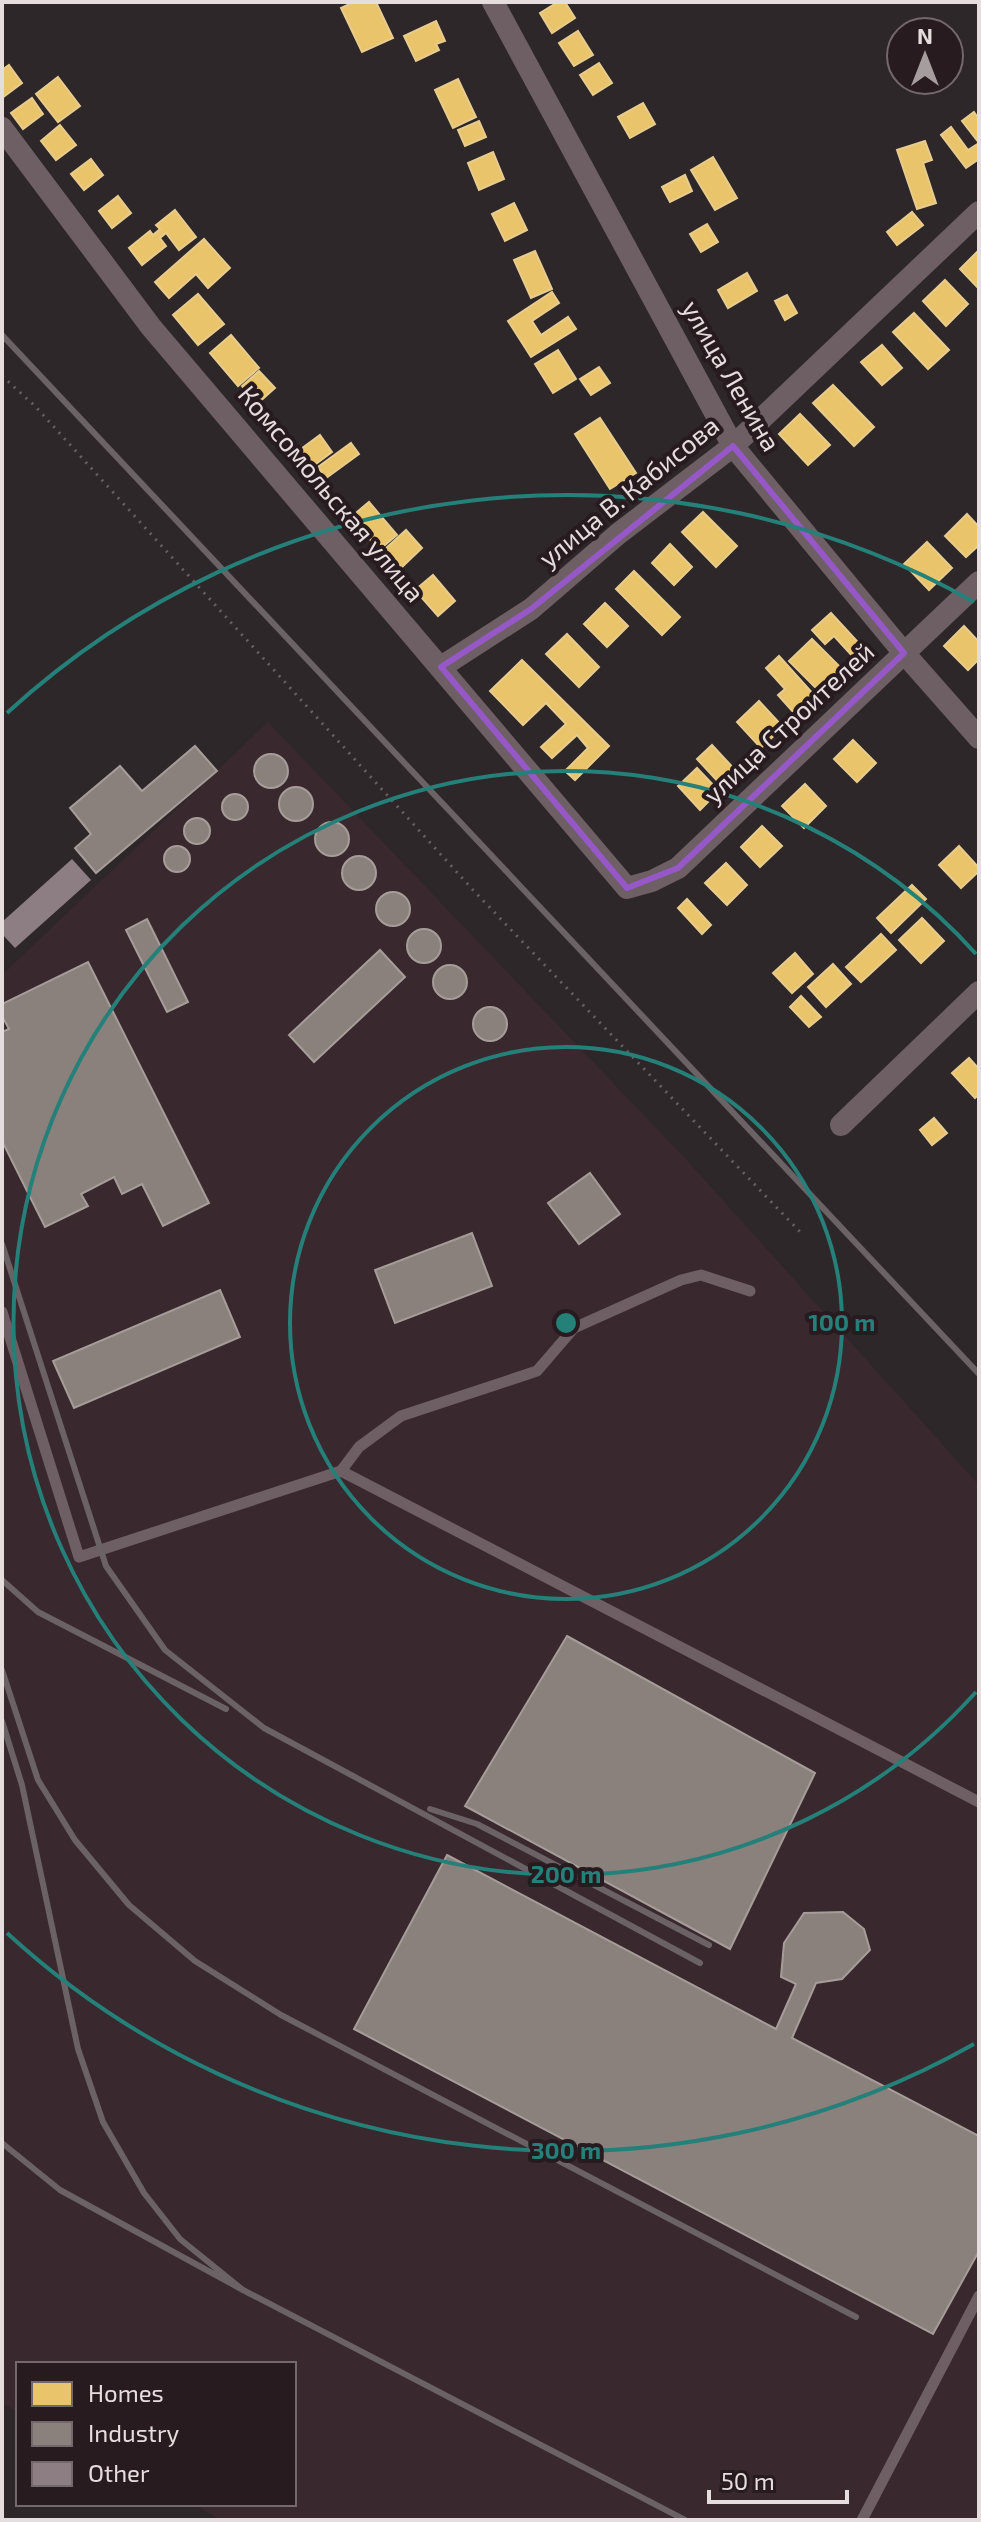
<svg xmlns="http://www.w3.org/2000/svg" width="981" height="2522" viewBox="0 0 981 2522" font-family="'Exo 2',sans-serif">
<rect width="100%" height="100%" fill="#2e2729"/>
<path fill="#39282d" d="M268,722L684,1157L979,1485V2520H222L192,2504H294V2364H18V2412L2,2403V975Z"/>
<g fill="#e9c46a" stroke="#e8cc8d" stroke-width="2">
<path d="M354,2H376L393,38L362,52L341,8Z"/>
<path d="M558,2H565L575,18L552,33L540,13Z"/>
<path d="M436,21L445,41L436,44L439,50L416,61L404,36Z"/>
<path d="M578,31L593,55L574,66L559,43Z"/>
<path d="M599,63L612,83L593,95L580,75Z"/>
<path d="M9,65L22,83L2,98V70Z"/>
<path d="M58,77L80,106L58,122L36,94Z"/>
<path d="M458,79L476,117L453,128L435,90Z"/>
<path d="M32,98L43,114L23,129L11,113Z"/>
<path d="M643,103L655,124L630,138L618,117Z"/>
<path d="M974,112L979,119V159L966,168L941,135L951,127L968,150L979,143L962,121Z"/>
<path d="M479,121L486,137L465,146L458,130Z"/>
<path d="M60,125L76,145L56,160L41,141Z"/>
<path d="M925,141L932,160L923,163L936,203L917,209L897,150Z"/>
<path d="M493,152L504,179L479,190L468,163Z"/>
<path d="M713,157L737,198L715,210L691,170Z"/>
<path d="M91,159L103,175L84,190L71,174Z"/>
<path d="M685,175L692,191L670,202L662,187Z"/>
<path d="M118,196L131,213L112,228L99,211Z"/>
<path d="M514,203L527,230L505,241L492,214Z"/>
<path d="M175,210L196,237L179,250L166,233L160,238L166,246L142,265L129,248L150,231L153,235L160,229L156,225Z"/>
<path d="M912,212L923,225L897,245L887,232Z"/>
<path d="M707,224L718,242L701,252L690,234Z"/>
<path d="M204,239L230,268L208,288L196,274L169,298L155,282Z"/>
<path d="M979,250V289L960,269Z"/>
<path d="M535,251L552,289L531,298L514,260Z"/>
<path d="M747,273L757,291L728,308L718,290Z"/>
<path d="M945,280L968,304L946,326L923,301Z"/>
<path d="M552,292L559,303L532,321L541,335L568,317L576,329L531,357L508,321Z"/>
<path d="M198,294L224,324L198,345L173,315Z"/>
<path d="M787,295L797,313L785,320L775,301Z"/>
<path d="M914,313L949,350L928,369L893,332Z"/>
<path d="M231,335L259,368L238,386L210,353Z"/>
<path d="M882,345L902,368L882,385L861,362Z"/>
<path d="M558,350L576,379L553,393L535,364Z"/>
<path d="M599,367L610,383L591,395L580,379Z"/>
<path d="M259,371L275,388L257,404L242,386Z"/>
<path d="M833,385L874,427L854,446L813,403Z"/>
<path d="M800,414L830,445L808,465L779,434Z"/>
<path d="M600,418L636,473L610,489L575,434Z"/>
<path d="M320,435L332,452L313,466L301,449Z"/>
<path d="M351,443L359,454L326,478L318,467Z"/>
<path d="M369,502L397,535L379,550L351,517Z"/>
<path d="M703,512L737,546L716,567L682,532Z"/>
<path d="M967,514L979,527V545L966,557L945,536Z"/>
<path d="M406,530L422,548L402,567L385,549Z"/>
<path d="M927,542L952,568L929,590L904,564Z"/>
<path d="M670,544L692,567L674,585L652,563Z"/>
<path d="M634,571L680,617L662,635L616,589Z"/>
<path d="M433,575L455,601L438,616L415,590Z"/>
<path d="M605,603L628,626L607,647L584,624Z"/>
<path d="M831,613L866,651L856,660L834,636L825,644L812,630Z"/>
<path d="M964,626L979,642V659L968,670L944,646Z"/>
<path d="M567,634L599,667L579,687L546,654Z"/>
<path d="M812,639L842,669L819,691L789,661Z"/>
<path d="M779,656L815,696L795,714L778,695L785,689L766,668Z"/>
<path d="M522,660L609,746L575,780L565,771L588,748L577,735L552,758L541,747L566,724L546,703L523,725L490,691Z"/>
<path d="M759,701L783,727L761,748L737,722Z"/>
<path d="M853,740L876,763L857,782L834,759Z"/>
<path d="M712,745L738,773L723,787L697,759Z"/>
<path d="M697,768L719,791L700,810L678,786Z"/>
<path d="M805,784L826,806L804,828L782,806Z"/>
<path d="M762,826L782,846L760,867L741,847Z"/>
<path d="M959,846L979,868V871L961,888L939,865Z"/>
<path d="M726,863L747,885L727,905L705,883Z"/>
<path d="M912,885L926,899L891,933L877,918Z"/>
<path d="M687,899L711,925L702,934L678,908Z"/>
<path d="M922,918L944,941L921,963L899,940Z"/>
<path d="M881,934L896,950L861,982L846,967Z"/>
<path d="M795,953L813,974L792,993L773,973Z"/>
<path d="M833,964L851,984L826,1007L808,987Z"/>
<path d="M801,996L821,1017L809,1027L790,1007Z"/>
<path d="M969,1058L979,1069V1094L975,1098L952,1073Z"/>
<path d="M934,1118L947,1133L932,1145L920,1130Z"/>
</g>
<g fill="#8a817c" stroke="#a69d9a" stroke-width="2">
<path d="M195,746L217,771L96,873L75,848L91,834L70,808L120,766L142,791Z"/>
<circle cx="271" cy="771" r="17"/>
<circle cx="296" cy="804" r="17"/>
<circle cx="235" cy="807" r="13"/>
<circle cx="197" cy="831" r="13"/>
<circle cx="332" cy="839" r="17"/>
<circle cx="177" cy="859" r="13"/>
<circle cx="359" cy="873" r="17"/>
<circle cx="393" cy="909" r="17"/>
<path d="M147,919L188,1002L167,1012L126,930Z"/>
<circle cx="424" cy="946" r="17"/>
<path d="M380,950L405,977L314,1062L289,1035Z"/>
<path d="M88,962L209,1203L163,1226L142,1184L122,1194L114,1177L81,1194L88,1206L45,1227L2,1141V1032L9,1029L2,1016V1004Z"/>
<circle cx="450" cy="982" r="17"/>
<circle cx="490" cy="1024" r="17"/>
<path d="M590,1173L620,1214L579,1244L548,1203Z"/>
<path d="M472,1233L492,1286L395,1323L375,1270Z"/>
<path d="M220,1290L240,1337L74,1408L53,1361Z"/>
<path d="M567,1636L815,1773L730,1949L465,1806Z"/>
<path d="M447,1855L776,2029L796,1984L781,1977L784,1943L804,1913L843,1912L864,1929L870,1950L842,1979L816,1983L792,2038L979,2136V2251L933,2334L354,2029Z"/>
</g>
<path fill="#8d7e83" d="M72,859L91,880L15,948L2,934V922Z"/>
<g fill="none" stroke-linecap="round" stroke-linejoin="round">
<path stroke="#695f62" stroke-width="3" stroke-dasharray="2 6" stroke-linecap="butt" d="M2,376L35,406L473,890L802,1234"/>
<g stroke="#6d5f64" stroke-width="11">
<path d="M2,1312L79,1557L341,1471L979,1802"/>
<path d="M341,1471L359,1447L401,1416L537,1371L574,1328L681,1280L701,1275L750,1291"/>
<path d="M862,2520L979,2296"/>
</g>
<g stroke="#6d5f64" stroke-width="22">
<path d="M493,2L733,446L904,653L979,738"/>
<path d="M2,128L151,327L627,888L652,881L678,868L979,582"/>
<path d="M441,667L531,609L618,534L733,446L979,212"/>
<path d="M841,1125L979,992"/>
</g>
<g stroke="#6b6265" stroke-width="6">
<path d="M2,335L979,1374"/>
<path d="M2,1244L106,1566L165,1650L264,1728L700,1963"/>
<path d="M2,1580L38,1612L226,1709"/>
<path d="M2,1670L38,1780L75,1840L129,1905L195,1961L281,2015L856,2317"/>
<path d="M2,1721L22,1785L78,2049L103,2122L144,2193L180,2239L243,2290L60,2190L2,2143"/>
<path d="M430,1809L477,1824L709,1945"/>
<path d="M243,2290L685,2520"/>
</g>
</g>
<path fill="none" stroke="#9658c7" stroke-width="6" stroke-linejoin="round" d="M733,446L904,653L678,868L627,888L441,667L531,609Z"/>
<g fill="none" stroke="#248079" stroke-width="4">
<circle cx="566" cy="1323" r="276"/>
<path d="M976 1692A552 552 0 1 1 976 954"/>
<path d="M974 2044A828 828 0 0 1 7 1933M7 713A828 828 0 0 1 974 602"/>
</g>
<g text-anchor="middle" stroke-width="8" stroke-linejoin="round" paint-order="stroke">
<g font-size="26" fill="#e6dddf" stroke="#271b1f">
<text transform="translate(731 376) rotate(60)" y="9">улица Ленина</text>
<text transform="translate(629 492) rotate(-39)" y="9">улица В. Кабисова</text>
<text transform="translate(331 494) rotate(50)" y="9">Комсомольская улица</text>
<text transform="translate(789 723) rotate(-43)" y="9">улица Строителей</text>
</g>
</g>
<circle cx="566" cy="1323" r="12" fill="#248079" stroke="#271b1f" stroke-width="4"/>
<g font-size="24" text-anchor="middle" font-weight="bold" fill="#248079" stroke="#271b1f" stroke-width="8" stroke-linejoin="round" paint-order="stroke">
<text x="842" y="1331">100 m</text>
<text x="566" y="1883">200 m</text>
<text x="566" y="2159">300 m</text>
</g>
<rect width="981" height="2522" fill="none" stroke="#e6dddf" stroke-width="8"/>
<rect x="16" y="2362" width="280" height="144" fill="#271b1f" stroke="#73696c" stroke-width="2"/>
<rect x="32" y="2382" width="40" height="24" fill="#e9c46a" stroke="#73696c" stroke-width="2"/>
<text x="88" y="2402" font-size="24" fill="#e6dddf">Homes</text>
<rect x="32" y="2422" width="40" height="24" fill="#8a817c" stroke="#73696c" stroke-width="2"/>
<text x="88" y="2442" font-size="24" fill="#e6dddf">Industry</text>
<rect x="32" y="2462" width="40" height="24" fill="#8d7e83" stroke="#73696c" stroke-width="2"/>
<text x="88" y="2482" font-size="24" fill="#e6dddf">Other</text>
<g transform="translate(925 56)"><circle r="38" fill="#271b1f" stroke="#73696c" stroke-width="2"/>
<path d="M0-6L14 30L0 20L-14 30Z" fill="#a69d9f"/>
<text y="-12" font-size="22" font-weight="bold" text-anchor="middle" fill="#e6dddf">N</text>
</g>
<path d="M709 2490v12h138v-12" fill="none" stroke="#e6dddf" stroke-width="4"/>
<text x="721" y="2490" font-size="24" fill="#e6dddf" stroke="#271b1f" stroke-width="6" paint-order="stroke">50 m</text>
</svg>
